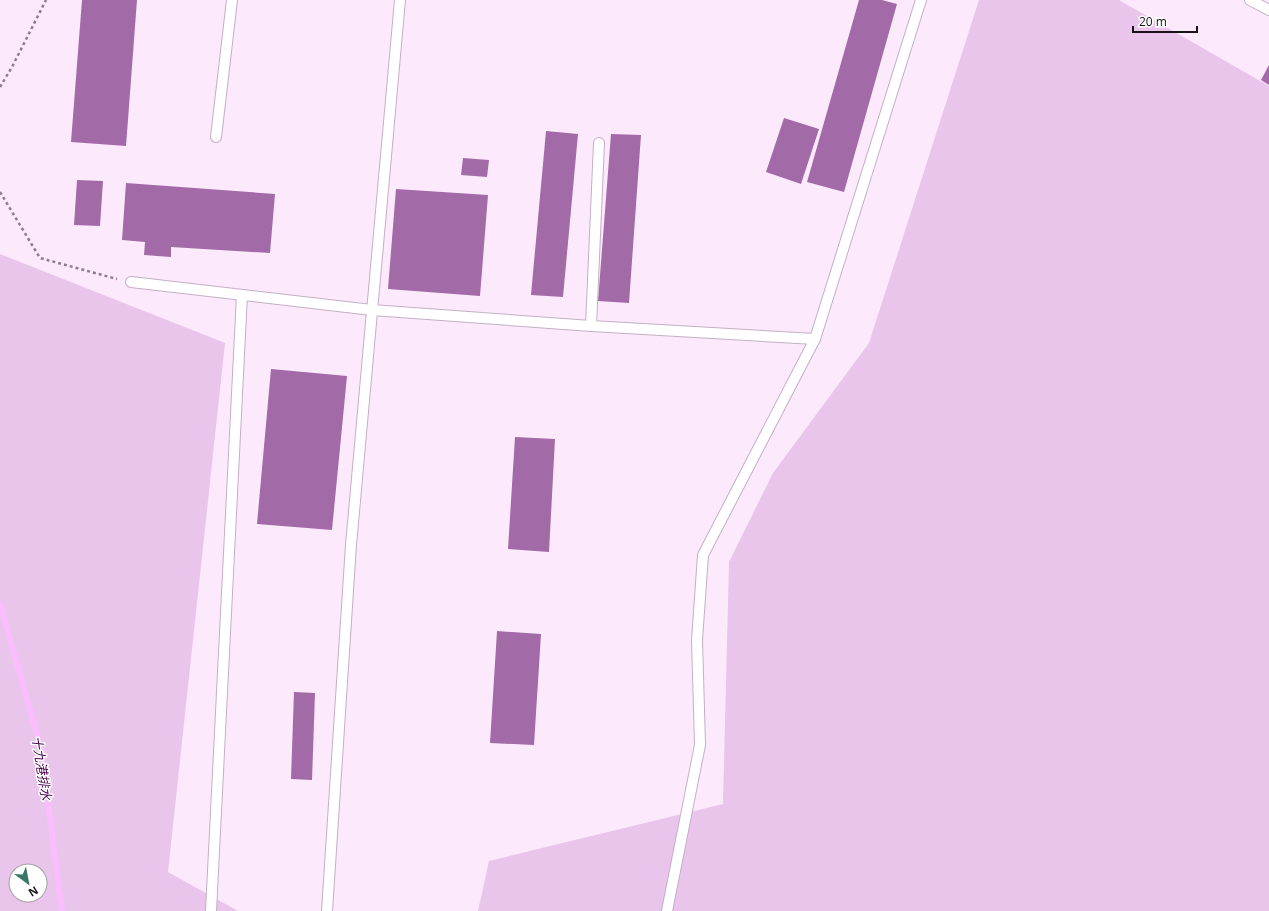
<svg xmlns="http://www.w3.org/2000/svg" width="1269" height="911" viewBox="0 0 1269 911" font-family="'Open Sans','Noto Sans TC',sans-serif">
<rect width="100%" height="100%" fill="#fceafc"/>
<g fill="#e9c4eb" fill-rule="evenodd">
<path d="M979,0H1119L1269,86V911H478L489,861L723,804L729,562L773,473L869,343Z"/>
<path d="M0,254L225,343L168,872L238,911H0ZM16,871H40V895H16Z"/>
</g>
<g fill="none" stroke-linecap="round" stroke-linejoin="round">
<path stroke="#fabefe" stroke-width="6" d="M0,604L41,749L62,911"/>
</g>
<g fill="#a26aa6">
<path d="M82,0H137L126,146L71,142Z"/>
<path d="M859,0H882L897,4L844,192L807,182Z"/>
<path d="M1269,65V85L1261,80Z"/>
<path d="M784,118L819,129L801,184L766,172Z"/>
<path d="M546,131L578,134L563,297L531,295Z"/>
<path d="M611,134L641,135L629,303L598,301Z"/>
<path d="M463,158L489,160L487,177L461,175Z"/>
<path d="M77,180L103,181L100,226L74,225Z"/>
<path d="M126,183L275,194L270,253L171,247V257L144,255L145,242L122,240Z"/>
<path d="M396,189L488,195L480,296L388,289Z"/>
<path d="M271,369L347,376L332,530L257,524Z"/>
<path d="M515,437L555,439L549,552L508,549Z"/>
<path d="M497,631L541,634L534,745L490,743Z"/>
<path d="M294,692L315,693L312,780L291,779Z"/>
</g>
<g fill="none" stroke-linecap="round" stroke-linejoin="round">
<g stroke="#c4afc5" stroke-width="12">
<g id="lane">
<path d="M1250,0L1269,10"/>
<path d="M216,137L232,0"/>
<path d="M131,282L372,310L591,326L815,339L921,0"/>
<path d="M591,326L599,143"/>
<path d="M211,911L242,295"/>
<path d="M327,911L351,545L400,0"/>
<path d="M667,911L700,745L697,640L703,555L815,339"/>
</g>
</g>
<g stroke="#8c7f8c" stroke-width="2.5" stroke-dasharray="3 3" stroke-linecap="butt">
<path d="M0,87L12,67L46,0"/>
<path d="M0,192L40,258L117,279"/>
</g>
<use href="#lane" stroke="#fff" stroke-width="10"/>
</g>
<g text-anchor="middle" stroke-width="3" stroke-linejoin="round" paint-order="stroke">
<g font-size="13" font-style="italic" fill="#49004f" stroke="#fff">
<text transform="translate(42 768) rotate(81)" y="5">十九港排水</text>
</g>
</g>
<g transform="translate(28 883) rotate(148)"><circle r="19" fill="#ffffff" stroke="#a3a0a3"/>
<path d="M0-3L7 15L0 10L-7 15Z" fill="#367767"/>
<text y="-6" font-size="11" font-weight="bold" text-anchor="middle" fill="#181118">N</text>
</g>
<path d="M1133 26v6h64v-6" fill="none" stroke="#181118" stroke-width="2"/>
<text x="1139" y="26" font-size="12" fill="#181118" stroke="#ffffff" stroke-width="3" paint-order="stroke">20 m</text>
</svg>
